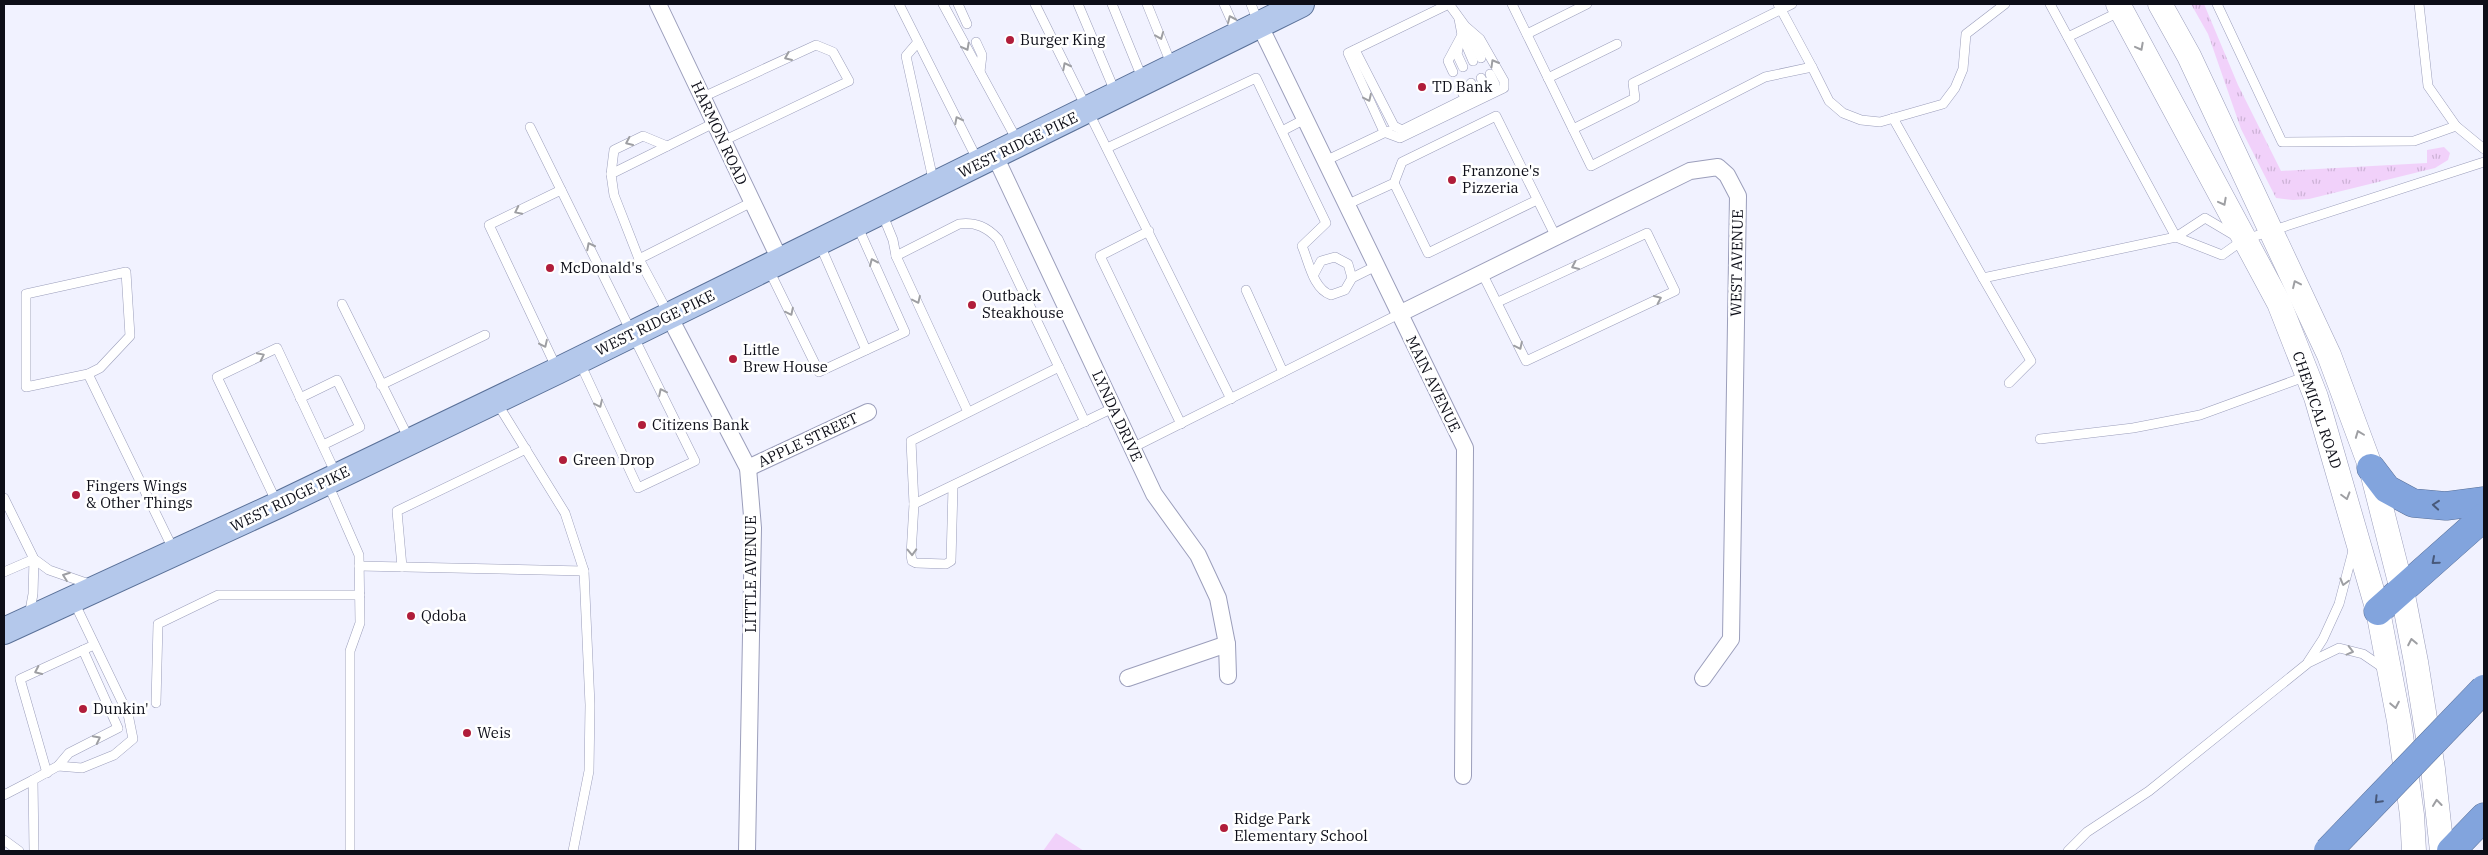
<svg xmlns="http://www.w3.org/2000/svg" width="2488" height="855" viewBox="0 0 2488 855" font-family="'IBM Plex Serif',serif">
<defs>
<pattern id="grass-tufts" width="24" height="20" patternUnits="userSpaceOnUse" patternTransform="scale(1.25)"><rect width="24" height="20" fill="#f1d1fa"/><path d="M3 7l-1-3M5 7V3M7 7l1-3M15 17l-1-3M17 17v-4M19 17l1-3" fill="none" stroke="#cdb2d6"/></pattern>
</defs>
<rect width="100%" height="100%" fill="#f1f2ff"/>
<path fill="url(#grass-tufts)" d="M2191,4H2204L2238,85L2281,171L2427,163V150L2444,147L2450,153L2448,160L2435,168L2309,199L2293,200L2276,198L2241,129L2208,34Z"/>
<path fill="#f1d1fa" d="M1056,833L1084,851H1043Z"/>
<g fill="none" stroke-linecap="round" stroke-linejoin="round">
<g stroke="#9b9ebb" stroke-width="10">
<g id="service">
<path d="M899,4L978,161"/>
<path d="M943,4L1018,142"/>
<path d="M958,4L967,24"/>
<path d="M1035,4L1231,399"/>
<path d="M1078,4L1116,94"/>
<path d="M1112,4L1143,80"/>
<path d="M1147,4L1172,66"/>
<path d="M1224,4L1237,33"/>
<path d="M1251,4L1258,22"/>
<path d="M1449,4L1348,53L1384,132L1400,138L1504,88V81L1480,39L1465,26L1449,4"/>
<path d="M1512,4L1591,166L1765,77L1812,67L1778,4"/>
<path d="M2050,4L2176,237L2205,218L2237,237"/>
<path d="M2217,4L2282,142L2414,141L2456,126"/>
<path d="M2419,4L2428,86L2456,126L2484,149"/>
<path d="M1459,19L1462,35L1473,61"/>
<path d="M1468,31L1481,58"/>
<path d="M1527,34L1587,4"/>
<path d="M2068,37L2121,11"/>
<path d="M918,42L906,56L934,184"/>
<path d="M976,42L982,55L980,72"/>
<path d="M1459,44L1457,54L1463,67"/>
<path d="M1355,50L1394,126L1402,130L1495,84L1490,74"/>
<path d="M1812,67L1829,101L1843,113L1861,120L1880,122L1943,104L1955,88L1963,69L1966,34L2005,4"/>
<path d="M1453,72L1448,61L1462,35"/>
<path d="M1481,78L1486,89"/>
<path d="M1548,78L1617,44"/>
<path d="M1471,83L1476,94"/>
<path d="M1460,88L1466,99"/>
<path d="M703,97L816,45L833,52L849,81L723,141"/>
<path d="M1893,118L1983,278L2176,237L2222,255L2243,240L2484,162"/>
<path d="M530,127L695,461L638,488L580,363"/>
<path d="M1573,129L1635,98L1633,83L1792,4"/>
<path d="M1282,131L1305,119"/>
<path d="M1107,148L1256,78L1326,223L1302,246C1309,262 1313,289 1331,295L1345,290L1352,278L1348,264L1335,257L1321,261L1314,274"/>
<path d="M1325,161L1388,131"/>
<path d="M611,174L614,150L643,136L667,146"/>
<path d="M1394,183L1428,253L1537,200"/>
<path d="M1346,205L1394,183L1402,162L1496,116L1556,237"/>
<path d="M882,213L893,240L896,256L968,412"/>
<path d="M1149,231L1100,256L1181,424"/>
<path d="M820,245L866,350"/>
<path d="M896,256L959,224C976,222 987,227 998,239L1085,422"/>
<path d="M639,259L614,195L611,174L714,123"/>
<path d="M768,268L819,372L905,332L857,225"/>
<path d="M126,272L130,336L100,368L88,374L26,387V294Z"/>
<path d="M1482,273L1526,361L1675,291L1647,233L1498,302"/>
<path d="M1352,278L1376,266"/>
<path d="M1983,278L2031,361L2009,383"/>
<path d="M1246,290L1283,372"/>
<path d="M342,304L409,439"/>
<path d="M668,313L639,259L752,202"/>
<path d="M557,369L489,225L561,190"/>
<path d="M88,374L174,551"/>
<path d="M381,385L485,335"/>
<path d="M300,398L337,380L360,427L323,445"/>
<path d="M497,403L565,513L584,571L590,705L589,771L573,851"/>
<path d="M2040,439L2133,428L2200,415L2307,376"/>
<path d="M1132,448L1399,314"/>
<path d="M328,484L359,555L360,623L350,651V851"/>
<path d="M953,487L951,561L946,564L916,563L912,561L911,555L914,504L911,441L1059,367"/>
<path d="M4,498L34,559L49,570L92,585"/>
<path d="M277,503L217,377L277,348L336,474"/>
<path d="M914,504L1113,408"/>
<path d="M359,566L584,571"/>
<path d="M402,567L397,511L526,449"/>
<path d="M4,572L34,559"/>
<path d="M29,616L33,594L34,559"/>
<path d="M2308,662L2323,639L2339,604L2354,547"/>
<path d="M156,703L158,624L218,595H360"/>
<path d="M58,766L69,753L118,728L83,650"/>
<path d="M47,773L20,679L94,645"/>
<path d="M4,795L33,780"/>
<path d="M4,840L19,851"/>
<path d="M34,851L33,780L58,766L82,768L114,755L133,739L128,714L74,602"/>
<path d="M2068,851L2087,832L2149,791L2308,663L2339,648L2363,654L2385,669"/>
</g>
</g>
<g stroke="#9b9ebb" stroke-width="18">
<g id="minor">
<path d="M658,4L781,262"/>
<path d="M1259,24L1465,448L1463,776"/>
<path d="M995,156L1154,494L1198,555L1218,598L1227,644L1228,676"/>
<path d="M1399,314L1690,171L1718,167L1727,175L1738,196L1731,639L1703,678"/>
<path d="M669,316L748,468L753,528L747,851"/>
<path d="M748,468L868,412"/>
<path d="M1128,678L1227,644"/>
</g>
</g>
<g stroke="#9b9ebb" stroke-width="25">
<g id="secondary">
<path d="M2118,4L2279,303L2316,397L2378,611L2399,721L2412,815L2414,851"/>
<path d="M2160,4L2189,56L2329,355L2371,468L2402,590L2416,662L2433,769L2442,851"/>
</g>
</g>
<g stroke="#597098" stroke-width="28">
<path id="primary" d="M4,631L278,505L557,371L1301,4"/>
</g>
<g stroke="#597098" stroke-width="29">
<g id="motorway">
<path d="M2371,468L2387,489L2413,503L2446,506L2484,501"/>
<path d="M2378,611L2484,517"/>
<path d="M2451,851L2484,817"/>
</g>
</g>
<use href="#service" stroke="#fff" stroke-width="9"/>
<use href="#minor" stroke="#fff" stroke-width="16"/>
<use href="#secondary" stroke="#fff" stroke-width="24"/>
<use href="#primary" stroke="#b4c8eb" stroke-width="26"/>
<use href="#motorway" stroke="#82a4dd" stroke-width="28"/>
<g stroke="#597098" stroke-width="29" stroke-linecap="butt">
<path id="motorway-bridge" d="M2328,851L2484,689"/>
</g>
<use href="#motorway-bridge" stroke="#82a4dd" stroke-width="28"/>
</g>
<defs><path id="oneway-chevron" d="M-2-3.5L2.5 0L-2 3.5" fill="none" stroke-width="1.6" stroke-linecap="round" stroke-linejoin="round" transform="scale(1.25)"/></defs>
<g stroke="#9e9fa3">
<use href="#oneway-chevron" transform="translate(1231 19) rotate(-114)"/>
<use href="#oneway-chevron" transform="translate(1160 36) rotate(68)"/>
<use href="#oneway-chevron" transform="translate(966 47) rotate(62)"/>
<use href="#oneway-chevron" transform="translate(2140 47) rotate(62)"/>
<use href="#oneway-chevron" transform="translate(788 57) rotate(157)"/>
<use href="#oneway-chevron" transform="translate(1494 63) rotate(-120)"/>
<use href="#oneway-chevron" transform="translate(1066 66) rotate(-117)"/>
<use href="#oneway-chevron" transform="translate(1368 98) rotate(65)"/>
<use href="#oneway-chevron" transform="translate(958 120) rotate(-117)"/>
<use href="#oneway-chevron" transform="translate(629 142) rotate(155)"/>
<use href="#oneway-chevron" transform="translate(2223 202) rotate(62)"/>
<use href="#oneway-chevron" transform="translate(518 211) rotate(154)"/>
<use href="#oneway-chevron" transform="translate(590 246) rotate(-117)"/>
<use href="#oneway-chevron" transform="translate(873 262) rotate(-114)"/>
<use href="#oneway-chevron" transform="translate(1575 266) rotate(155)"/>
<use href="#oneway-chevron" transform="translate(2296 284) rotate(-115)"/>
<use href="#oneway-chevron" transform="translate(1658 299) rotate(-25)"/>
<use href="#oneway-chevron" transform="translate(917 300) rotate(65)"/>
<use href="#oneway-chevron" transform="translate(790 312) rotate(64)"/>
<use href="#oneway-chevron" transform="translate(544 344) rotate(65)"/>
<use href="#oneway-chevron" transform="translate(1519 346) rotate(64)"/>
<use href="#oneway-chevron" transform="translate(261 356) rotate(-26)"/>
<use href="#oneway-chevron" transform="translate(662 392) rotate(-116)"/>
<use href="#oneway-chevron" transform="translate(599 404) rotate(65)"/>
<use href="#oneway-chevron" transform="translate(2359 434) rotate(-111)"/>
<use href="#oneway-chevron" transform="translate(2346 496) rotate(74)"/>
<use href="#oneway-chevron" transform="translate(912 552) rotate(88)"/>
<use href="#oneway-chevron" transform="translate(66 576) rotate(-160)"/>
<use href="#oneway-chevron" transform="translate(2344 582) rotate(105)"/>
<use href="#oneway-chevron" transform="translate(2412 642) rotate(-101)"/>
<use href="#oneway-chevron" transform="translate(2350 651) rotate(14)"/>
<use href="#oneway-chevron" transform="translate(38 671) rotate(155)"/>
<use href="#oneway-chevron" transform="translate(2395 705) rotate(79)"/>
<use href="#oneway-chevron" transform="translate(97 739) rotate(-27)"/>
<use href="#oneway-chevron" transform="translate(2437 803) rotate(-96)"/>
</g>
<g stroke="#48597a">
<use href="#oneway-chevron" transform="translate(2436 505) rotate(-175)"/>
<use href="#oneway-chevron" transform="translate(2435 561) rotate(139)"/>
<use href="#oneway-chevron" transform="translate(2378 800) rotate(134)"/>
</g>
<g fill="#b01d3a" stroke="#fff" stroke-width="2">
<circle cx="1010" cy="40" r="5"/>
<circle cx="1422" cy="87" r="5"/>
<circle cx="1452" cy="180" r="5"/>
<circle cx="550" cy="268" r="5"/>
<circle cx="972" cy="305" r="5"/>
<circle cx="733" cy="359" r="5"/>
<circle cx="642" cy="425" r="5"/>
<circle cx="563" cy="460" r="5"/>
<circle cx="76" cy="495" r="5"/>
<circle cx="411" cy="616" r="5"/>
<circle cx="83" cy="709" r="5"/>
<circle cx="467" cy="733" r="5"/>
<circle cx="1224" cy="828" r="5"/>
</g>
<g text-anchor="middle" stroke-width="5" stroke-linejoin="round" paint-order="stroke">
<g font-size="15" fill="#0d0e18" stroke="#fff" text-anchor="start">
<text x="1020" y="45">Burger King</text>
<text x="1432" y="92">TD Bank</text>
<text x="1462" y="176">Franzone's<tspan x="1462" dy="17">Pizzeria</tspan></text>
<text x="560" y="273">McDonald's</text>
<text x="982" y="301">Outback<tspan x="982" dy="17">Steakhouse</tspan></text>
<text x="743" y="355">Little<tspan x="743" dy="17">Brew House</tspan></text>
<text x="652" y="430">Citizens Bank</text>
<text x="573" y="465">Green Drop</text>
<text x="86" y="491">Fingers Wings<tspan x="86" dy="17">&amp; Other Things</tspan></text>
<text x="421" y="621">Qdoba</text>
<text x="93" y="714">Dunkin'</text>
<text x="477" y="738">Weis</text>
<text x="1234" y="824">Ridge Park<tspan x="1234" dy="17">Elementary School</tspan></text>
</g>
<g font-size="15" fill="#0d0e18" stroke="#fff">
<text transform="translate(719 133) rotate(65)" y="5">HARMON ROAD</text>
<text transform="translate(1018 145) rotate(-26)" y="5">WEST RIDGE PIKE</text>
<text transform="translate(1737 263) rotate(-89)" y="5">WEST AVENUE</text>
<text transform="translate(655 323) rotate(-26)" y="5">WEST RIDGE PIKE</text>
<text transform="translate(1433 384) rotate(64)" y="5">MAIN AVENUE</text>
<text transform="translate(2317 410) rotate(71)" y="5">CHEMICAL ROAD</text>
<text transform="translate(1117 416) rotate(65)" y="5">LYNDA DRIVE</text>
<text transform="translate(808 440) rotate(-25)" y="5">APPLE STREET</text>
<text transform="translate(290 499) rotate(-26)" y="5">WEST RIDGE PIKE</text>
<text transform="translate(751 574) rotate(-90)" y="5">LITTLE AVENUE</text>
</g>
</g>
<rect width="2488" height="855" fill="none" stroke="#0d0e18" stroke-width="10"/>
</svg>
